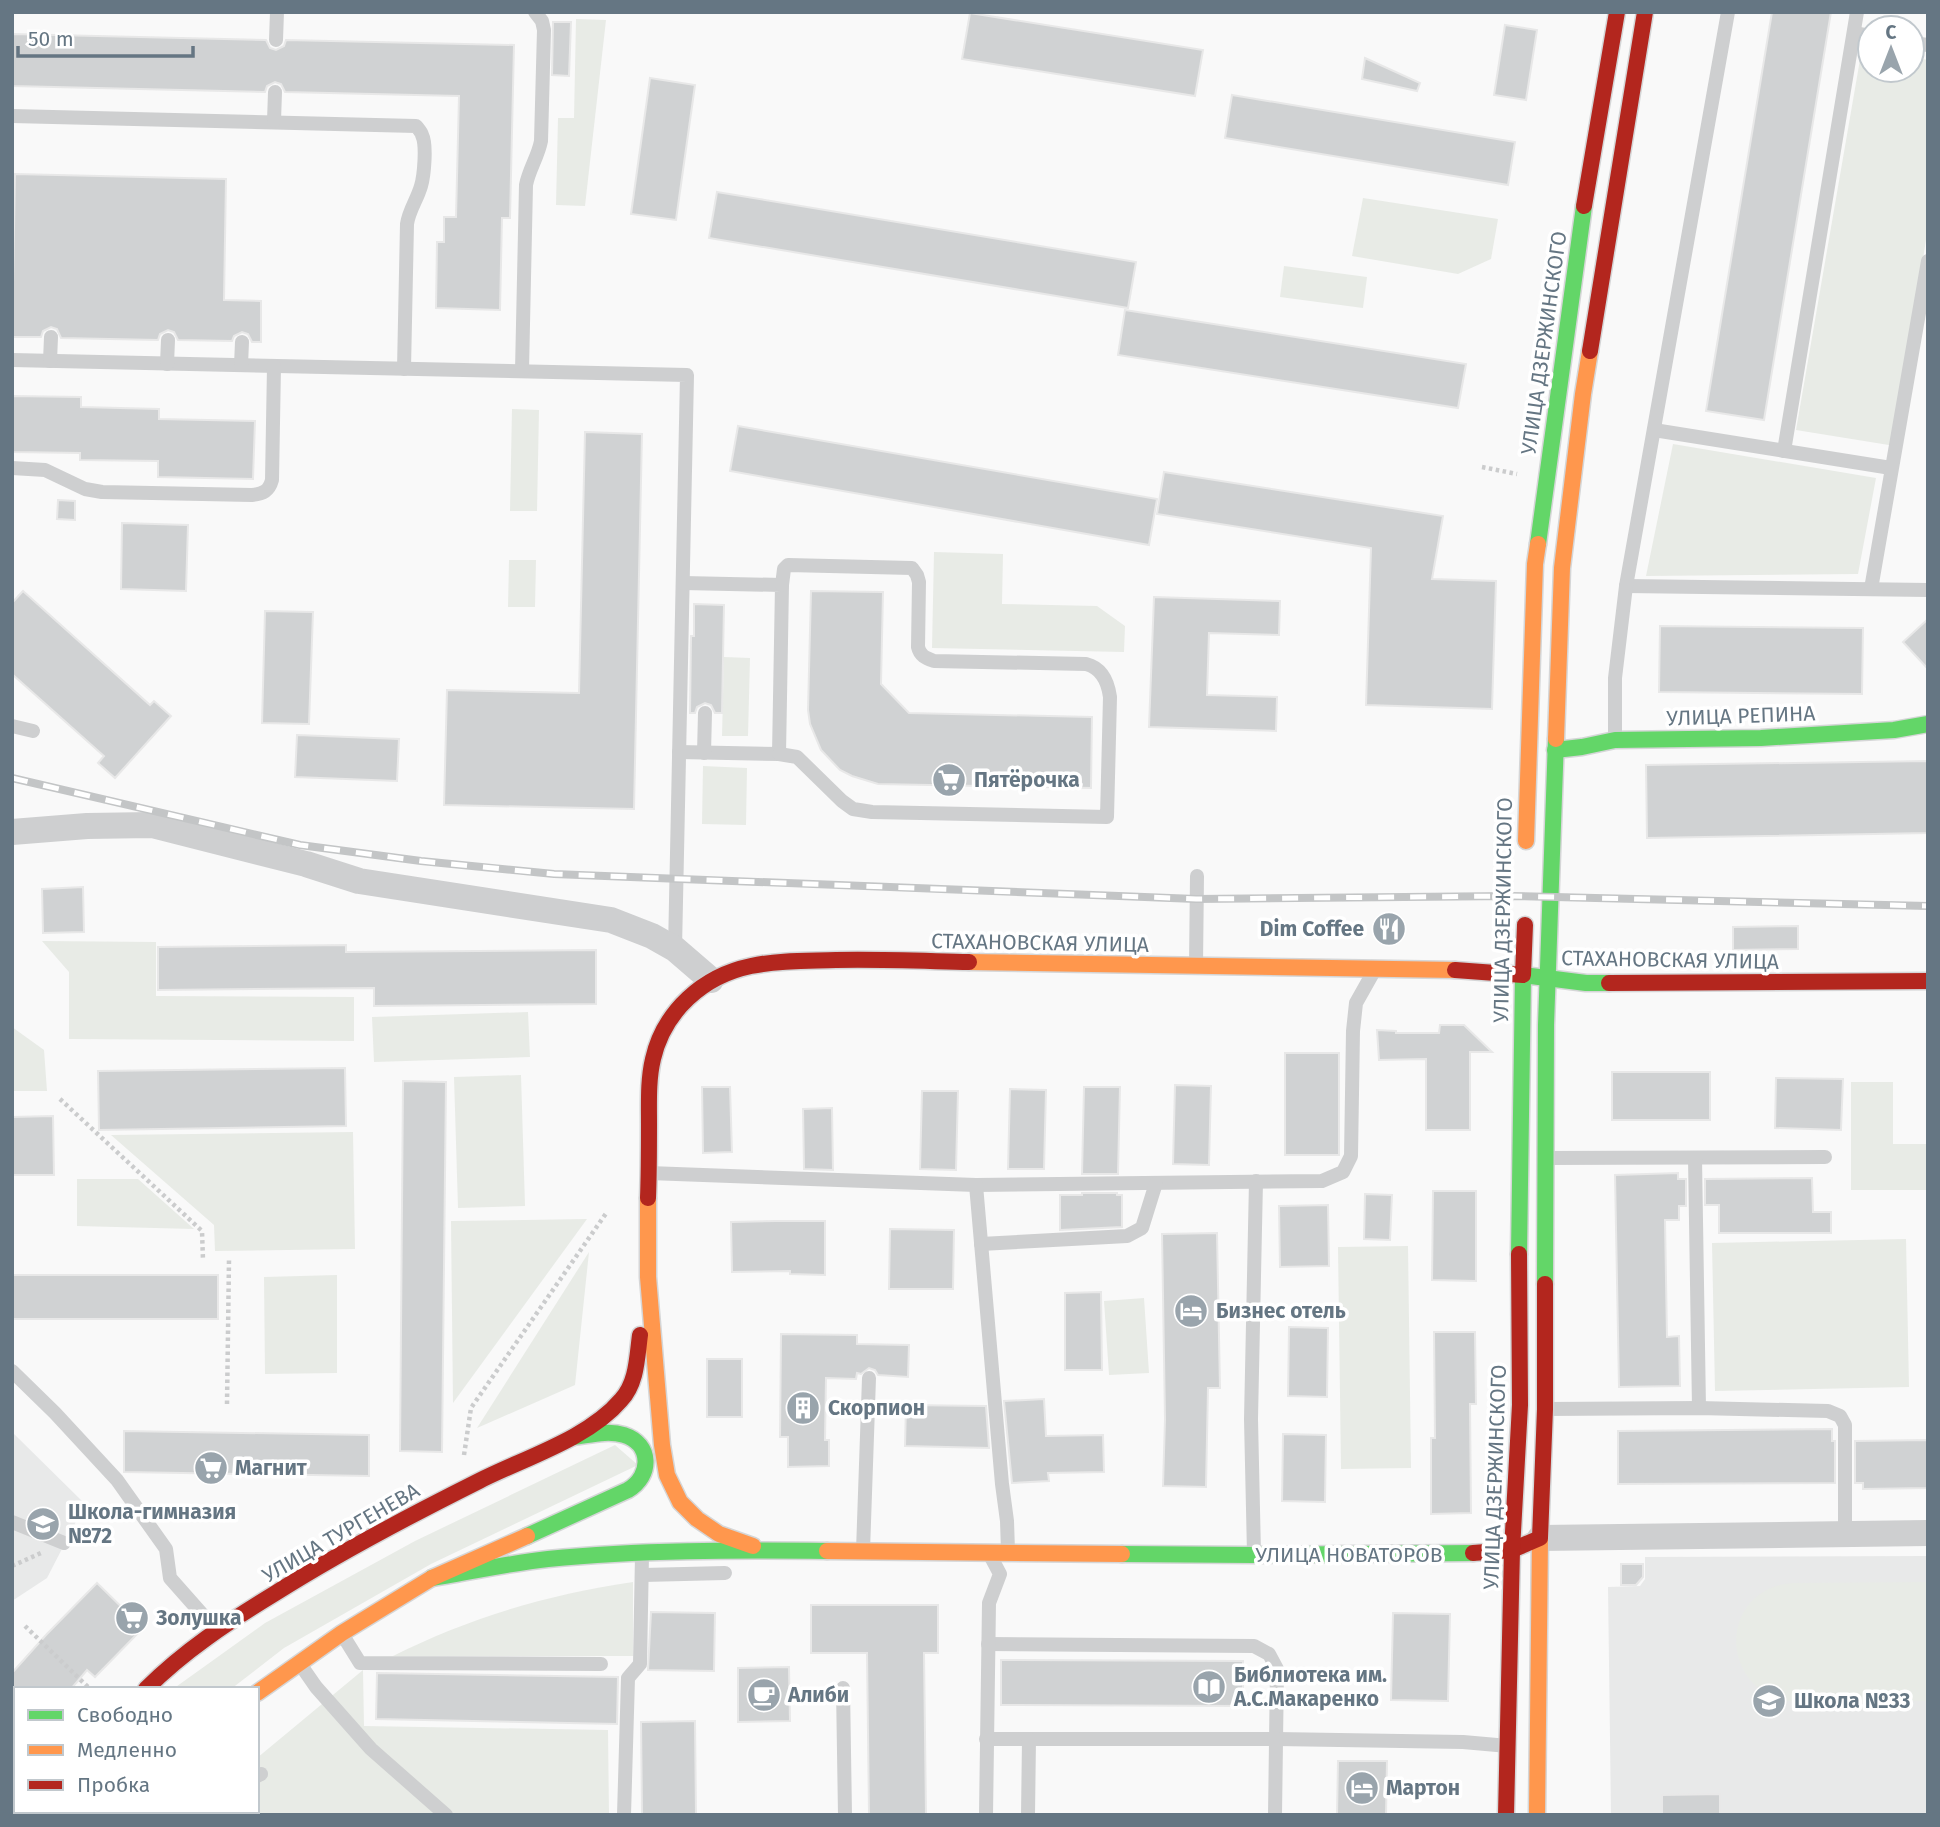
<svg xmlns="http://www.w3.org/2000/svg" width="1940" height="1827" viewBox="0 0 1940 1827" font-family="'Fira Sans',sans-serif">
<rect width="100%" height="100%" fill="#f9f9f9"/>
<g fill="#e8e9e9">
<path d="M12,1432L85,1504L47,1578L12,1601Z"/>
<path d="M1928,1556V1815H1611L1608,1587L1640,1586L1645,1579V1557Z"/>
</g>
<g fill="#e8ebe6">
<path d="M576,19L606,20L585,206L556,205L558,118H574Z"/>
<path d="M1862,48L1870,49V70H1912V57L1928,60V226L1895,446L1796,430Z"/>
<path d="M1363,198L1498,219L1491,259L1458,274L1352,256Z"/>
<path d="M1284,266L1367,277L1363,308L1280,297Z"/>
<path d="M512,409L539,410L537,511H510Z"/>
<path d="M1673,444L1876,478L1858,574L1646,576Z"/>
<path d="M934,552L1003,554L1002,604L1097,606L1125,626L1124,652L932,648Z"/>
<path d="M509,560H536L535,607H508Z"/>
<path d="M724,657L750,658L748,736H722Z"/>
<path d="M703,766L747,768L746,825L702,824Z"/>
<path d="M42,941L156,942V996L354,997V1041L69,1039V972Z"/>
<path d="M528,1012L530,1057L374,1062L372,1017Z"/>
<path d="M12,1027L44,1050L47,1091H12Z"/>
<path d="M521,1075L525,1206L458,1208L454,1077Z"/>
<path d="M1851,1082H1893V1144H1928V1190H1851Z"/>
<path d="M353,1132L355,1249L215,1251L214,1225L111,1135Z"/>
<path d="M77,1179H138L194,1229L77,1226Z"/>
<path d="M587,1219L453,1403L451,1221Z"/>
<path d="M1906,1239L1909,1387L1715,1391L1712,1243Z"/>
<path d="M1408,1246L1411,1468L1341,1469L1338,1247Z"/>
<path d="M589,1252L575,1385L477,1428Z"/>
<path d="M337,1275V1373L265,1374L264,1277Z"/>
<path d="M1144,1298L1149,1373L1109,1375L1104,1301Z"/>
<path d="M615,1445L638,1465L431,1564L284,1648L231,1689H173L265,1623L415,1541Z"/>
<path d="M633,1582V1656H393C469,1618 549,1594 633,1582Z"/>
<path d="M1928,1582V1701H1784C1716,1682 1722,1588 1793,1583Z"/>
<path d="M363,1670L364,1726L608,1730L609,1815H190L194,1811H257V1758Z"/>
</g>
<g fill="#d0d2d3" stroke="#e8e8e8" stroke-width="2">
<path d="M1772,12H1831L1764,420L1706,411Z"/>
<path d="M970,13L1203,50L1195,96L962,59Z"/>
<path d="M553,22H571L569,76L552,75Z"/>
<path d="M1505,25L1537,30L1526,100L1494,95Z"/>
<path d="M12,34L266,40L270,48L276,50L284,46L286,40L514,45L510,218H502L500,310L436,308L437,242H444V217H456L459,96L285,92L281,84L275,82L267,86L265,92L12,86Z"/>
<path d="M1365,58L1420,83L1417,91L1362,79Z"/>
<path d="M650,78L695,85L676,220L631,214Z"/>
<path d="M1232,95L1515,142L1508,185L1225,138Z"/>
<path d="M15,174L226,179L224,300L261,301V342H252L248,334L242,332L234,336L232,341L178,340L174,332L168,330L160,334L158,340L61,338L57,329L51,327L43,331L41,337H12Z"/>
<path d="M717,192L1136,262L1128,308L709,238Z"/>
<path d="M1125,310L1466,364L1458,408L1118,355Z"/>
<path d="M12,396L81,397V407L159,409V419L255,421L253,479L158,477V461L80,460V453L12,452Z"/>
<path d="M738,426L1157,499L1149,545L730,471Z"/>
<path d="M585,432L642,434L634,809L444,805L447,690L579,693Z"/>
<path d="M1164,472L1443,516L1432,579L1496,581L1492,709L1366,705L1371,548L1157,514Z"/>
<path d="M58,500L75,501V520L57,519Z"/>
<path d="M122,523L188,525L186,591L121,589Z"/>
<path d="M23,591L150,705L154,701L171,716L115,778L98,763L104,756L12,674V603Z"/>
<path d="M811,591L883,592L881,684L909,713L1092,717L1091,788L878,784L852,776L840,770L821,750L810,724L808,710Z"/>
<path d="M1154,597L1280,601L1279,635L1209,633L1207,695L1277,697L1276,731L1149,727Z"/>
<path d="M694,604L724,605L722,713H715L711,705L705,703L697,707L695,713H690L691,636H694Z"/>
<path d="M265,611L313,612L309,724L262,723Z"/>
<path d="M1928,619V669L1903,642Z"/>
<path d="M1660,626L1863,628L1862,694L1659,692Z"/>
<path d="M297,735L399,739L397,781L295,777Z"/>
<path d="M1928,761V833L1647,838L1646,765Z"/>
<path d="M83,887L84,932L43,933L42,889Z"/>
<path d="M1798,926V949L1733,950V927Z"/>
<path d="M346,945V952L596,950V1004L374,1006V988L158,990V947Z"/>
<path d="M1440,1025H1464L1492,1052H1470V1130H1426V1059L1379,1060L1377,1030L1396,1031V1033H1439Z"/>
<rect x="1285" y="1053" width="54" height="102"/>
<path d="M345,1068L346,1126L99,1130L98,1071Z"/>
<rect x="1612" y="1072" width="98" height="48"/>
<path d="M1776,1078L1843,1079L1841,1130L1775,1128Z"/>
<path d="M403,1081L446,1082L442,1452L400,1451Z"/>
<path d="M1175,1085L1211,1086L1209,1165L1173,1164Z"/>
<path d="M702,1087H730L732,1152L703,1153Z"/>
<path d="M1084,1087H1120L1118,1174H1082Z"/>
<path d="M1010,1089L1046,1090L1044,1169H1008Z"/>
<path d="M922,1091H958L956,1170L920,1169Z"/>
<path d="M832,1108L833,1170L804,1169L803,1109Z"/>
<path d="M53,1116L54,1175H12V1117Z"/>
<path d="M1678,1173V1179H1686V1206H1679V1220H1665L1667,1337L1679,1336L1680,1386L1619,1387L1615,1175Z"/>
<path d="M1812,1178L1813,1212H1831V1233H1719V1205H1705V1179Z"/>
<path d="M1433,1191H1476V1281L1432,1280Z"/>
<path d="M1082,1193H1117V1195H1122V1227L1060,1230V1195H1082Z"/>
<path d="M1365,1194L1392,1195L1390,1240L1364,1239Z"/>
<path d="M1328,1205L1329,1266L1280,1267L1279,1206Z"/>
<path d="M776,1221H825V1275L790,1274V1271L732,1272L731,1222Z"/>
<path d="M890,1229L954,1230L953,1289H889Z"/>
<path d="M1217,1233L1220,1388H1208L1206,1487L1163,1486L1165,1419L1162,1234Z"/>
<rect x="12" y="1275" width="206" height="44"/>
<path d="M1101,1292L1102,1370H1065V1293Z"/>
<path d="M1289,1327L1328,1328L1327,1397L1288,1396Z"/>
<path d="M1434,1332H1475L1476,1404H1470L1471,1513L1431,1514V1438H1435Z"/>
<path d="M781,1334L857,1335V1344L909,1345L908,1377L878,1375L875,1370L869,1368L861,1374L857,1373L856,1379L826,1378L825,1440H829V1466L788,1467V1437H780Z"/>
<rect x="707" y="1359" width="35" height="58"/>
<path d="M1044,1399L1046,1436L1103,1435L1104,1472L1048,1473L1049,1481L1012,1483L1004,1401Z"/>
<path d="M906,1405L986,1406L989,1448L905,1446Z"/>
<path d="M1832,1429V1441H1835V1483L1618,1484V1431Z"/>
<path d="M124,1431L369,1435V1476L124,1472Z"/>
<path d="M1283,1434L1326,1435L1325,1502L1282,1501Z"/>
<path d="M1928,1440V1488L1863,1489V1483H1855V1441Z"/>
<path d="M1621,1564H1643V1577L1636,1585H1621Z"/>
<path d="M97,1583L143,1628L95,1677L87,1670L71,1689H12V1673L46,1635Z"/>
<path d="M811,1605H938V1653H924L926,1815H869L867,1653H811Z"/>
<path d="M651,1612L715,1613L714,1671L648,1670Z"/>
<path d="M1393,1613L1450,1614L1448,1701L1391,1700Z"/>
<path d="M1001,1660L1243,1661V1706L1001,1705Z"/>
<path d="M789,1667L790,1721L738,1722V1668Z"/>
<path d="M377,1673L618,1677L617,1724L376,1719Z"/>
<path d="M695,1721L696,1815H642L641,1722Z"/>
<path d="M1338,1761H1387L1386,1815H1337Z"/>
<path d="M1720,1794V1815H1662V1795Z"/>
</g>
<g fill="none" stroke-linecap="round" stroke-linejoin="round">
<g stroke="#d5d6d7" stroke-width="19">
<g id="fast">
<path d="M1538,544L1584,206"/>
<path d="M1555,750L1582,747L1615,740L1761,738L1894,730L1928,724"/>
<path d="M1519,1254L1523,975L1586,983H1609"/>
<path d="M1545,1284L1546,1025L1556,739"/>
<path d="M527,1536L628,1490C652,1476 652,1444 624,1435C608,1430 590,1435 574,1437"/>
<path d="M1122,1554L1254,1555L1473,1553"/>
<path d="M432,1578C471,1572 510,1563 548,1559C640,1550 734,1550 827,1551"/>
<path d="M20,1815L23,1811"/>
<path d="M111,1815L115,1811"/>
</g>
</g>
<g stroke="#d5d6d7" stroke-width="19">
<g id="slow">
<path d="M1556,739L1562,568L1583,394L1590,351"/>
<path d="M1526,841L1535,564L1538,544"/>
<path d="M969,962L1455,970"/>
<path d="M648,1198V1277L662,1445L667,1475L680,1502L697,1519L719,1534L753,1546"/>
<path d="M827,1551L1122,1554"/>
<path d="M257,1693L342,1633L432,1578L527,1536"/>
<path d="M1537,1815L1540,1538"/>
</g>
</g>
<g stroke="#d5d6d7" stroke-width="19">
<g id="jam">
<path d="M1584,206L1617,12"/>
<path d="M1590,351L1645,12"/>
<path d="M1455,970L1523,975L1525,925"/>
<path d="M1609,983L1928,981"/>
<path d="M648,1198C649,1173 649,1148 649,1123C649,1102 648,1080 653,1059C664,1011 703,976 751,966C779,960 808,961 836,960C880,959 925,961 969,962"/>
<path d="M1473,1553L1512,1550L1540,1538L1545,1409V1284"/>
<path d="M146,1689C184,1651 228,1622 274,1594C340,1552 409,1516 479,1481C524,1458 588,1439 621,1400C637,1383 637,1357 640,1335"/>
<path d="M1506,1815L1512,1550L1520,1405L1519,1254"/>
</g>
</g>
<g stroke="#cbcccd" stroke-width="4.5" stroke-dasharray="3.5 3.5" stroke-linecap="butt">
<path d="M1482,467L1517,474"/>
<path d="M60,1099L202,1231L203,1260"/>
<path d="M227,1404L229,1260"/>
<path d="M464,1455L471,1408L607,1212"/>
<path d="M12,1566L41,1553"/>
<path d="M25,1626L90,1689"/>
</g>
<g stroke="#cecfd0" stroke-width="14">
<path d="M1854,33L1870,36"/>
<path d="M276,40L277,12"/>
<path d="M1912,43L1928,45"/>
<path d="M12,116L416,126C417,127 422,133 422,135C427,145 424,176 421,186C417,200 409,210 407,224L404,369"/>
<path d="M274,121L275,92"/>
<path d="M12,360L687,375L675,949"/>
<path d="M50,361L51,337"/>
<path d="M167,364L168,340"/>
<path d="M241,365L242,342"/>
<path d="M522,371L526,185C529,169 538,157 541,141L544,30L542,21L535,12"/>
<path d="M1654,430L1891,468"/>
<path d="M1784,451L1857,12"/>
<path d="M12,468L45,470L85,489L102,492L252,495C263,494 269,491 272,480L274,366"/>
<path d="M1626,586L1928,590"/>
<path d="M1871,589L1928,261"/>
<path d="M12,726L33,731"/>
<path d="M1615,740V678L1626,586L1728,12"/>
<path d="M679,752L779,754L782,585L683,583"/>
<path d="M704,753L705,713"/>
<path d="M779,754L797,757L842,801L853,809L872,812L1107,817L1110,697C1108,682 1102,668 1086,664L934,661C926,658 920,656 918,647L919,582L917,575L912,568L788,565L784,569L782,585"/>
<path d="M1196,965L1197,876"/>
<path d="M1545,1158L1825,1157"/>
<path d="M1695,1158L1699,1408"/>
<path d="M649,1173L976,1185L1322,1181L1343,1172L1351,1156L1353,1031L1356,1003L1374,971"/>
<path d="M976,1185L1002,1484L1007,1521L1008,1551"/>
<path d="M981,1244L1127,1236L1142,1228L1156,1183"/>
<path d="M12,1371L55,1413L117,1480L166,1549L170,1578L216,1630"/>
<path d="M1546,1409L1699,1408L1828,1411L1840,1416L1845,1425V1534"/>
<path d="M12,1522L64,1543"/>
<path d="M863,1551L869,1378"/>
<path d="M1254,1554L1251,1419L1256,1181"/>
<path d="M643,1575L725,1573"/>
<path d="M342,1634L360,1663L601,1664"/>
<path d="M988,1644L1254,1646L1269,1654L1277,1669L1275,1815"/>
<path d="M300,1664L316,1687L371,1749L446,1815"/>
<path d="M843,1688L845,1815"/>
<path d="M986,1739H1277L1463,1742L1508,1746"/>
<path d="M257,1776L261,1774"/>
<path d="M207,1815L212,1811"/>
<path d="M624,1815L628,1678L640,1664L642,1555"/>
<path d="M986,1815L989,1603L1000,1574L991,1557"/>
<path d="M1028,1815L1029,1739"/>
</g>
<g stroke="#cecfd0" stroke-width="26">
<path d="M12,832L87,826L152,825L306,864L359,881L611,920L652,936L675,949L711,980"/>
<path d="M1540,1538L1928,1533"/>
</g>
<use href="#fast" stroke="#63d668" stroke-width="16"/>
<use href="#slow" stroke="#ff974d" stroke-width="16"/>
<use href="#jam" stroke="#b3261e" stroke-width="16"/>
<g stroke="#c3c5c6" stroke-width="8">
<path id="rail" d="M12,778L300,845L421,861L554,874L1196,899L1511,896L1928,906"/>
</g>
<use href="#rail" stroke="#fff" stroke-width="5" stroke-dasharray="16" stroke-linecap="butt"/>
</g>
<defs>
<g id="supermarket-disc" transform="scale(1.75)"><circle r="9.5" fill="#99a4ac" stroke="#fff"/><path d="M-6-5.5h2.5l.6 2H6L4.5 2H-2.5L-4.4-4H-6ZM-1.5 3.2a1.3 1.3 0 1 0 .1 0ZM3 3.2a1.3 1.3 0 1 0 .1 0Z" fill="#fff"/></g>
<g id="restaurant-disc" transform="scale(1.75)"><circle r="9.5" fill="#99a4ac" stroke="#fff"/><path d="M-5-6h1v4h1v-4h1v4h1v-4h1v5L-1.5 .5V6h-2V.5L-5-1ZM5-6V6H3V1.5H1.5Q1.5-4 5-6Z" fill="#fff"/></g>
<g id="hotel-disc" transform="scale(1.75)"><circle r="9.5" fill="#99a4ac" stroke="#fff"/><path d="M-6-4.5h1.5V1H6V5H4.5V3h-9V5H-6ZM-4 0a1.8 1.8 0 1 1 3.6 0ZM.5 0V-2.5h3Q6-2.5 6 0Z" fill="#fff"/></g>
<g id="building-disc" transform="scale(1.75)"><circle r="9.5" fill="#99a4ac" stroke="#fff"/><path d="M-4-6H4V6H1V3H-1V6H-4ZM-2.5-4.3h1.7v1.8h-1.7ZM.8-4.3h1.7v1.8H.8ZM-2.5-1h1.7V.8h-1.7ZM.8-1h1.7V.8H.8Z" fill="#fff"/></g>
<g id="school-disc" transform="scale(1.75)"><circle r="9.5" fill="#99a4ac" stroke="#fff"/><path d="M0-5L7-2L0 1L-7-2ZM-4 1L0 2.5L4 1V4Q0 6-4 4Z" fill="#fff"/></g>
<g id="library-disc" transform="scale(1.75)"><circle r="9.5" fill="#99a4ac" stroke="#fff"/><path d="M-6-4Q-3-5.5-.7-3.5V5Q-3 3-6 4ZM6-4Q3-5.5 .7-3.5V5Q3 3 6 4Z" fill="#fff"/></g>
<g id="cafe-disc" transform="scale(1.75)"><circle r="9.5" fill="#99a4ac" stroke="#fff"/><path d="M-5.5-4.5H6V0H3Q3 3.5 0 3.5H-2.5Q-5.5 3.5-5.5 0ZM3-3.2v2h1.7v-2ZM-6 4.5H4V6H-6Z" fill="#fff"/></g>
</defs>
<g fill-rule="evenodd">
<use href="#supermarket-disc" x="949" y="780"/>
<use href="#restaurant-disc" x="1389" y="929"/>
<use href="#hotel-disc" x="1191" y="1311"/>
<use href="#building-disc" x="803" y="1408"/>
<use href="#supermarket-disc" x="211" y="1468"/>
<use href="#school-disc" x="43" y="1524"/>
<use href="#supermarket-disc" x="132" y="1618"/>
<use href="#library-disc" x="1209" y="1687"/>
<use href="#cafe-disc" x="764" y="1695"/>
<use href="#school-disc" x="1769" y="1701"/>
<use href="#hotel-disc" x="1362" y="1788"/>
</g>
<g text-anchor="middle" stroke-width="7" stroke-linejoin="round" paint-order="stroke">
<g font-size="21" fill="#657683" stroke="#fff">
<text transform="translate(1544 343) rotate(-82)" y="7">УЛИЦА ДЗЕРЖИНСКОГО</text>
<text transform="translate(1741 716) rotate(-2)" y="7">УЛИЦА РЕПИНА</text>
<text transform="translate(1503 910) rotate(-89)" y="7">УЛИЦА ДЗЕРЖИНСКОГО</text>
<text transform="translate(1040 943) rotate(1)" y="7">СТАХАНОВСКАЯ УЛИЦА</text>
<text transform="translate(1670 960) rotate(1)" y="7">СТАХАНОВСКАЯ УЛИЦА</text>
<text transform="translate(1495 1477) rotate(-88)" y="7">УЛИЦА ДЗЕРЖИНСКОГО</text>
<text transform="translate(341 1533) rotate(-30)" y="7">УЛИЦА ТУРГЕНЕВА</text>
<text x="1349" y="1562">УЛИЦА НОВАТОРОВ</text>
</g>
<g font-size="21" font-weight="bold" fill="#657683" stroke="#fff" text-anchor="start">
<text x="974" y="787">Пятёрочка</text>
<text x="1364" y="936" text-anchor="end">Dim Coffee</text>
<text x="1216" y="1318">Бизнес отель</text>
<text x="828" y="1415">Скорпион</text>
<text x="235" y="1475">Магнит</text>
<text x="68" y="1519">Школа-гимназия<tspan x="68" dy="24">№72</tspan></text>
<text x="156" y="1625">Золушка</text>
<text x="1234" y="1682">Библиотека им.<tspan x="1234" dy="24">А.С.Макаренко</tspan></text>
<text x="788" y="1702">Алиби</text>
<text x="1794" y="1708">Школа №33</text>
<text x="1386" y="1795">Мартон</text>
</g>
</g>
<rect width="1940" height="1827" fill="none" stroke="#657683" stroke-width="28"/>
<rect x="14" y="1687" width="245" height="126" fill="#ffffff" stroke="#c1c8cd" stroke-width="2"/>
<rect x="28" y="1710" width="35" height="10" fill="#63d668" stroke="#c1c8cd" stroke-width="2"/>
<text x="77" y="1722" font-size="21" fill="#657683">Свободно</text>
<rect x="28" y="1745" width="35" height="10" fill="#ff974d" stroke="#c1c8cd" stroke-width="2"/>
<text x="77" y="1757" font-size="21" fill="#657683">Медленно</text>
<rect x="28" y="1780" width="35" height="10" fill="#b3261e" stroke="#c1c8cd" stroke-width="2"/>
<text x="77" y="1792" font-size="21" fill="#657683">Пробка</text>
<g transform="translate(1891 49)"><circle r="33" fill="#ffffff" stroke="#c1c8cd" stroke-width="2"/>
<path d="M0-5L12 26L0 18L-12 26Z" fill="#99a4ac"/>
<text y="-10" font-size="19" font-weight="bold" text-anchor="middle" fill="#657683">С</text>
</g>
<path d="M18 46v10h175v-10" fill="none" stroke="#657683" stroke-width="3.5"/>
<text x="28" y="46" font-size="21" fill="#657683" stroke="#ffffff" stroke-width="5" paint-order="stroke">50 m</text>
</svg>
